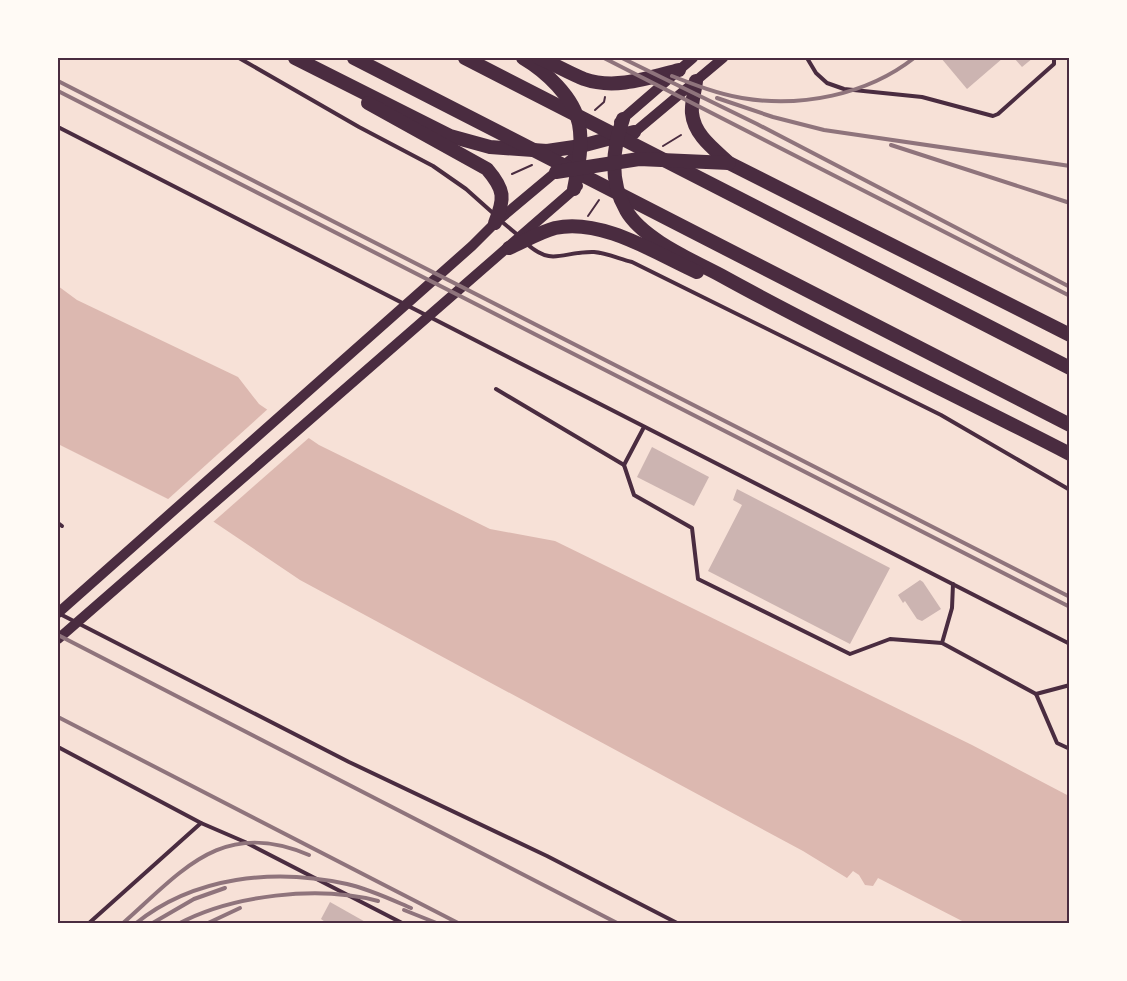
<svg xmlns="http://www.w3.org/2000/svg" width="1127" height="981" viewBox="0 0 1127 981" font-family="Commissioner,sans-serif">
<rect width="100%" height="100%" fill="#f7e1d7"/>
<path fill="#dcb8b0" d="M58,286L77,300L238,377L259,404L319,445L490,529L555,541L972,745L1069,796V923H966L878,878L873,886L865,885L859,875L853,871L847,878L803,851L300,580L214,522L58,444Z"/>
<path fill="#f7e1d7" d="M270,407L311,436L212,523L166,501Z"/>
<g fill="#ccb4b1">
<path d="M941,58H1003L967,89Z"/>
<path d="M1014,58H1033L1022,67Z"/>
<path d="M652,447L709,477L694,506L637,477Z"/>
<path d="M737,489L890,568L850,644L708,571L742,505L733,500Z"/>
<path d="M920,580L923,582L941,609L922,621L917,619L905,601L903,603L898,595Z"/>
<path d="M330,902L369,924H328L321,919Z"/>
</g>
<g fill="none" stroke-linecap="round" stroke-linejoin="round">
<g stroke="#4a2c40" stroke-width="2">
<path d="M595,110L604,102L605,97"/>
<path d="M663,146L681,135"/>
<path d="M512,174L532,165"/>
<path d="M588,216L599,200"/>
</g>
<g stroke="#4a2c40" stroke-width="4">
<path d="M239,58L359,127L433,166L466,189L494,214"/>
<path d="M807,58L816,73L827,83L844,89L922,97L993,116L998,114L1054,64V58"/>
<path d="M58,127L1070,644"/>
<path d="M501,221L519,236"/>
<path d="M527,244C553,267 562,251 594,252C606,253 620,259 632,262L941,415L1070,490"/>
<path d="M496,389L624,465"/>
<path d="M644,427L624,465L634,495L692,528L698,579L850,654L890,639L942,643"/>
<path d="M58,523L62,526"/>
<path d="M953,584L952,608L942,643L1036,694L1057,743L1070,749"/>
<path d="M60,614L349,762L547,856L679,924"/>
<path d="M1036,694L1070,685"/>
<path d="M58,747L201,823L245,842L404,924"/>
<path d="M88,924L201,823"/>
</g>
<g stroke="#4a2c40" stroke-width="10">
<path d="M619,122L693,58"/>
<path d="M630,136L723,58"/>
<path d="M58,613L472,246L495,223L582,150"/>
<path d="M58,639L578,186"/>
</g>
<g stroke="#4a2c40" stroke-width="14">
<path d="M295,58L450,136L490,147L547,151L581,146L634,132"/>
<path d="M354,58L1070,425"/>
<path d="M465,58L1070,368"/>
<path d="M523,58C545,71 574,97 579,124C583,146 578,168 574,189"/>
<path d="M539,58C554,64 569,73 584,79C615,90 648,78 679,70"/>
<path d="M696,81C695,91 691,103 692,113C694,135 714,149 729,163L1070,335"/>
<path d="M368,103L487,169C505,190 505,198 495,223"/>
<path d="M623,119C612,150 609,181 626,210C642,239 694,261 722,276C836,339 954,394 1070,454"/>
<path d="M556,172L639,159L729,163"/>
<path d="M509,248C523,242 540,232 555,228C602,218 655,253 697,272"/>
</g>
<g stroke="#8f747c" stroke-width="4">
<path d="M604,58L1070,296"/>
<path d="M622,58L757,124L1070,287"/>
<path d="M672,76C695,85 718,94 742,98C800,108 867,95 914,58"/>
<path d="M58,81L1070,597"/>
<path d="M58,91L1070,607"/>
<path d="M717,98L773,117L824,130L1070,166"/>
<path d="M891,145L1070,203"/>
<path d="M58,635L619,924"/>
<path d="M58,717L460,924"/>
<path d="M404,910L439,924"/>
<path d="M122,924C183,870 222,818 309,855"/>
<path d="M135,924C194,876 275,868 347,884C369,889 390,899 411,908"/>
<path d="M151,924L194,899L225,888"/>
<path d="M178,924C232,895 318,885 378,901"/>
<path d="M206,924L240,908"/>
</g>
</g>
<rect width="1127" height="981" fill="none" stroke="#fffaf5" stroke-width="118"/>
<rect x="59" y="59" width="1009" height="863" fill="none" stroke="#4a2c40" stroke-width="2"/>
</svg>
